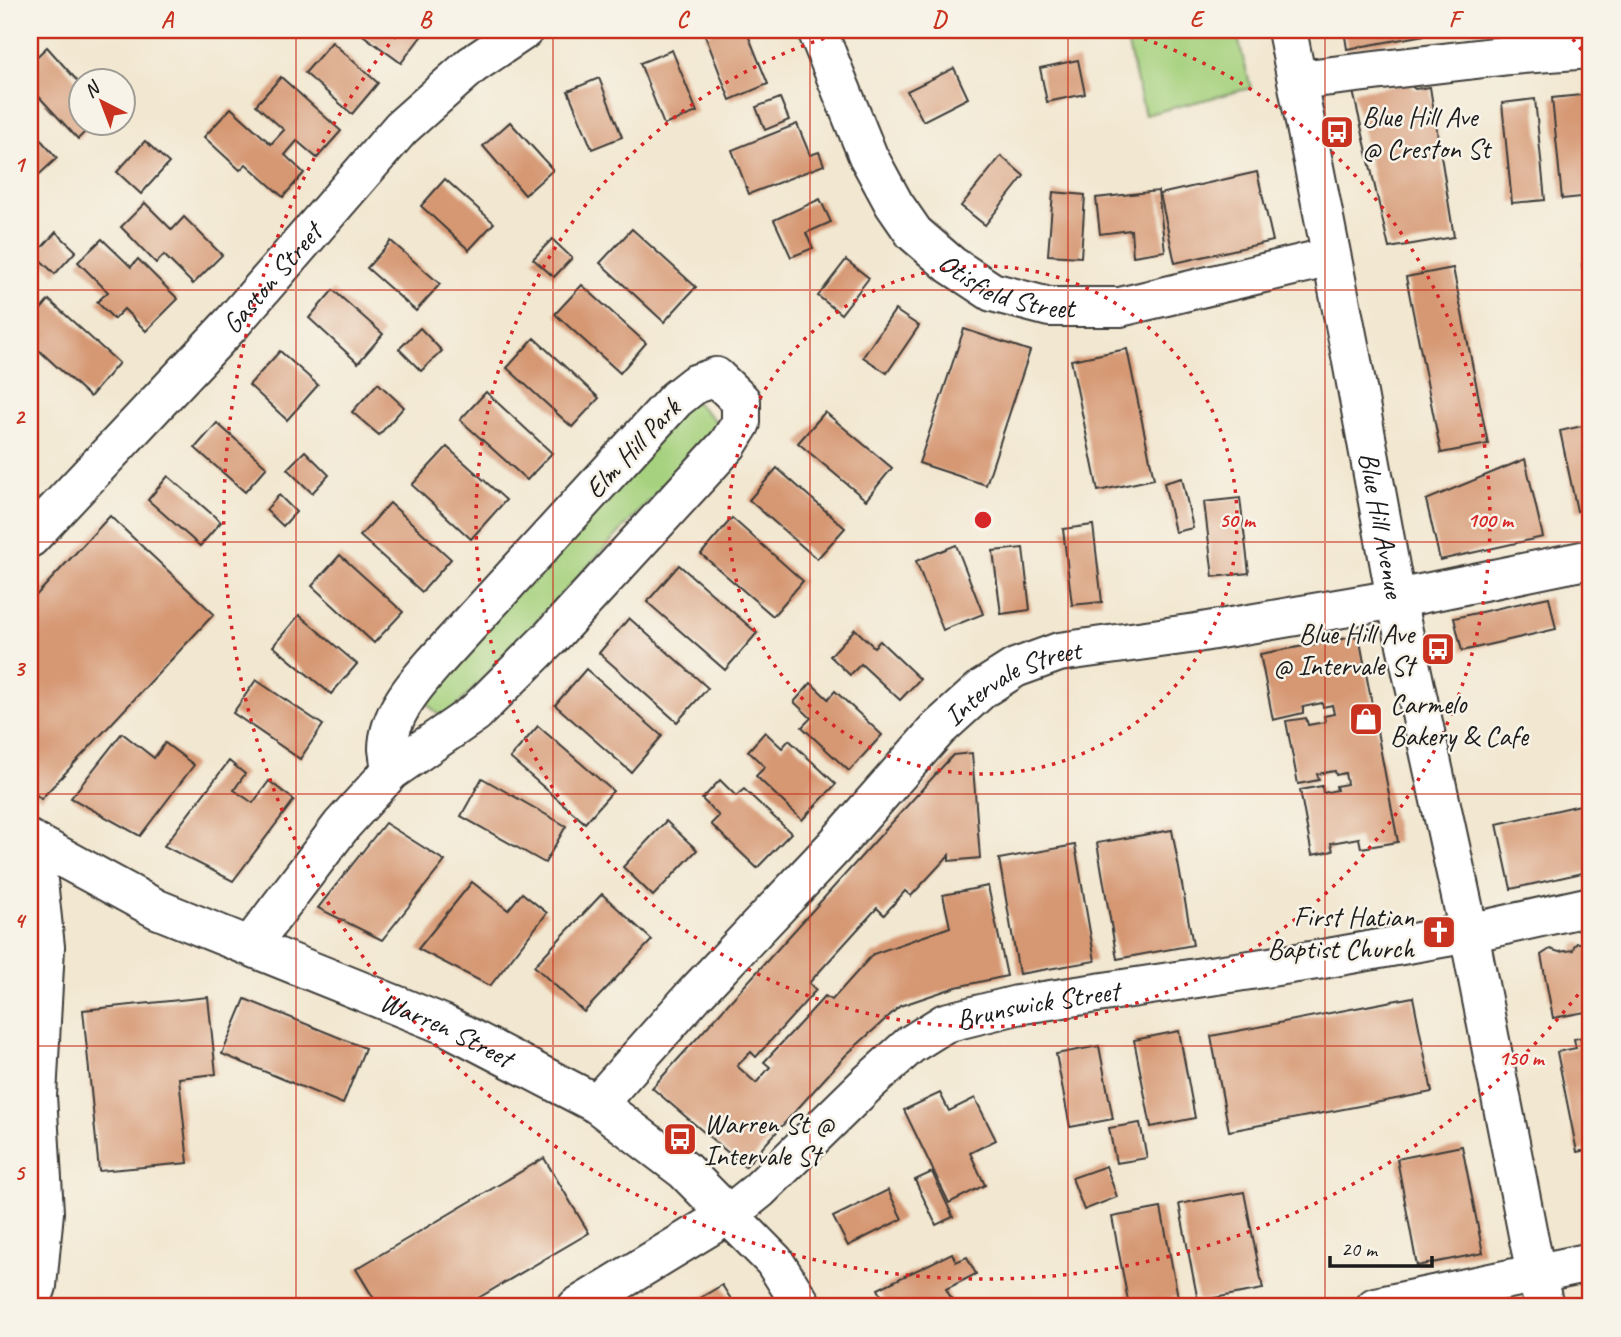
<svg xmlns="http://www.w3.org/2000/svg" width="1621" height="1337" viewBox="0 0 1621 1337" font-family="Caveat,sans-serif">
<rect width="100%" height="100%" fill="#f7f3e8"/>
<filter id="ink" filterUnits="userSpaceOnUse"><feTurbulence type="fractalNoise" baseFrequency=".0143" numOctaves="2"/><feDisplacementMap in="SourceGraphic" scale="14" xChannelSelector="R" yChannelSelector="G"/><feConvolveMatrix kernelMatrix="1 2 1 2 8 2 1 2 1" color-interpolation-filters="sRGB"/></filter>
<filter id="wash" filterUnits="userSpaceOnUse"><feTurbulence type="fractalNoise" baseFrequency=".00686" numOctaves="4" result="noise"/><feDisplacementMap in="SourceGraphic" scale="28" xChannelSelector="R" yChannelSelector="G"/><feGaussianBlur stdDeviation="1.57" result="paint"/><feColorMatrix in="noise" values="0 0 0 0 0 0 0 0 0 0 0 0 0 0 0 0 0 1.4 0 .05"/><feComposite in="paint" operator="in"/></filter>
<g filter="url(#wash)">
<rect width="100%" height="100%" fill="#f2e7d0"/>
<g fill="#a6d17e" stroke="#61764d" stroke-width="2">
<path d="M1124,30H1236L1251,88L1145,115Z"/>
<path d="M691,398L720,425L444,720L416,693Z"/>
</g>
<g id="blocks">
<g fill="#d69873">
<path d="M356,30H426L401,63Z"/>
<path d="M718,30H746L768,84L730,100L705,35Z"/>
<path d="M1344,30H1424L1425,35L1347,49Z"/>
<path d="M1501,30H1582V37L1501,41Z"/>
<path d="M332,42L378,83L352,114L305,73Z"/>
<path d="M47,47L80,84V122H95L78,139L30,87V63Z"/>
<path d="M672,50L697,112L664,125L640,63Z"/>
<path d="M1078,60L1085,94L1047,102L1040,68Z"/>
<path d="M954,68L968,98L923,121L907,91Z"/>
<path d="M281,77L341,131L317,158L297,141L285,155L304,173L283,197L246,164L240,170L204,137L231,108L271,144L284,130L256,105Z"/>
<path d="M599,78L622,137L592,149L568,91Z"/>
<path d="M1409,84L1415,89L1430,87L1454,237L1389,248L1353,91Z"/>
<path d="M1591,94V196L1562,199L1552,98Z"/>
<path d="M780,98L789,120L765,130L756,107Z"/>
<path d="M1535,99L1545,200L1512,203L1502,103Z"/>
<path d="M510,122L553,170L525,195L483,146Z"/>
<path d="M797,124L810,155L819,152L824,165L749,194L732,150Z"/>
<path d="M30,128L57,158L30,183Z"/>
<path d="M145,141L169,163L141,194L117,172Z"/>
<path d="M1001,156L1024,176L985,225L961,206Z"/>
<path d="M1257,172L1273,241L1175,263L1160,194Z"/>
<path d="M445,179L494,223L469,250L421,206Z"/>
<path d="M1158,191L1165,251L1133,256L1131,230L1100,234L1096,198Z"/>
<path d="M1053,192L1085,195L1081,257L1048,255Z"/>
<path d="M820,199L831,222L806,233L813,248L791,257L774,220Z"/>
<path d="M145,203L172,230L184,217L222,255L193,284L164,255L156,263L121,227Z"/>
<path d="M632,229L696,287L664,322L600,263Z"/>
<path d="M56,232L76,251L55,274L35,255Z"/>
<path d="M102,239L131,267L138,259L178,299L146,331L124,309L114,319L97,302L108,292L78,262Z"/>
<path d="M552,239L572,258L554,277L533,259Z"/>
<path d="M391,241L440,284L416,311L367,268Z"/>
<path d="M846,260L869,278L841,314L818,296Z"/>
<path d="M1591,262V283L1586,284L1582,264Z"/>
<path d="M1453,268L1488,444L1441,453L1406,277Z"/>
<path d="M582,285L646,343L620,373L555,314Z"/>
<path d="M333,290L383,334L358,363L309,318Z"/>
<path d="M49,300L119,363L90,397L30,342V322Z"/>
<path d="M895,310L919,326L887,373L863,357Z"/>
<path d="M420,328L442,351L421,371L399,349Z"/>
<path d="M964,329L1030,351L986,485L919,463Z"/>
<path d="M534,338L599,398L572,427L507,368Z"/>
<path d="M1127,349L1154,479L1098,491L1071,360Z"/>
<path d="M280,351L318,385L287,420L249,385Z"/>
<path d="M378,383L404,407L379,435L352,412Z"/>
<path d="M486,392L552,453L527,480L460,420Z"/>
<path d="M825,412L892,468L866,500L798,443Z"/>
<path d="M217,423L267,467L245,492L195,448Z"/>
<path d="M1591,424V508L1577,511L1560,431Z"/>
<path d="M447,447L506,500L471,539L412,485Z"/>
<path d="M305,451L329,475L312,493L287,469Z"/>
<path d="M1525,459L1543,537L1440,560L1426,500Z"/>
<path d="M777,468L845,528L817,559L749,500Z"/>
<path d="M168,476L221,522L200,546L148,500Z"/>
<path d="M1182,478L1193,528L1175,532L1164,483Z"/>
<path d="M279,495L296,512L283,526L266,510Z"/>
<path d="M1240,498L1249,573L1213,577L1204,502Z"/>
<path d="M390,503L451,559L422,592L360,536Z"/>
<path d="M110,516L214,614L41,799L30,789V602Z"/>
<path d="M732,518L803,581L773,616L701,554Z"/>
<path d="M1093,525L1102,602L1072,605L1063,529Z"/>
<path d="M956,545L983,614L943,630L916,561Z"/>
<path d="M1023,548L1030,610L1001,614L993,551Z"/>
<path d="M340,555L403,612L374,643L312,586Z"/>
<path d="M679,565L757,633L725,670L647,602Z"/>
<path d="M1549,597L1556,629L1462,651L1454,618Z"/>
<path d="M299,615L357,664L331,694L273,646Z"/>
<path d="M629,618L708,688L677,722L599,653Z"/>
<path d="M855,629L874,647L880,641L920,679L900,700L861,664L850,675L830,656Z"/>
<path d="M1359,636L1398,842L1361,848L1359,838L1331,843L1333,851L1312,855L1300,790L1322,786L1323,793L1337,790L1336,786L1347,784L1345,773L1336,775L1335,771L1317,774L1319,780L1298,784L1286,721L1306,718L1308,725L1325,722L1324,716L1334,714L1332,705L1323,707L1322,703L1303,707V713L1273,720L1260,654Z"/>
<path d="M586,669L662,736L631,772L555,705Z"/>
<path d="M256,680L323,725L300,759L233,713Z"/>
<path d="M811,683L828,699L835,691L882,735L849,771L802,727L811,718L794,702Z"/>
<path d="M538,726L613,791L585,823L510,758Z"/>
<path d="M765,732L782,748L789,740L836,784L802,820L756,776L765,767L748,751Z"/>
<path d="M122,733L154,758L165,743L194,765L140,836L71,798Z"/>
<path d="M972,753L980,858L949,861V855L911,896L905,891L884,915L877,908L809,983L816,990L756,1057L751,1052L737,1066L756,1083L770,1067L764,1062L805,1018L825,996L832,1000L873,954L950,927L943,895L988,886L1007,976L956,987L900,1006L846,1055L745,1167L652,1088L953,755Z"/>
<path d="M229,761L245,774L234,790L253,803L269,781L294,800L233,881L164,846Z"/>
<path d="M482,778L566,826L545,863L461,816Z"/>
<path d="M720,780L736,796L744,789L791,833L757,868L711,824L719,816L702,799Z"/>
<path d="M1589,803L1591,812V871L1511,889L1497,824Z"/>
<path d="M666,821L697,850L653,896L623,867Z"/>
<path d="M385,823L445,861L382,940L318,908Z"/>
<path d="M1172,830L1193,945L1117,959L1097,843Z"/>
<path d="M1075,845L1095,961L1019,974L999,859Z"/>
<path d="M472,882L508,910L522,893L547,913L490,986L418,949Z"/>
<path d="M602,894L652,940L584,1012L534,966Z"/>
<path d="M1577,943H1582L1586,947L1591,946V1011L1553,1018L1541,955L1550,949L1559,952L1573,950L1574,946Z"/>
<path d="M208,997L216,1074L179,1078L188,1163L99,1171L83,1010Z"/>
<path d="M1413,997L1432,1092L1229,1131L1211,1036Z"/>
<path d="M245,999L365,1048L343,1104L222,1054Z"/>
<path d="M1179,1031L1195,1118L1151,1127L1134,1040Z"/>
<path d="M1591,1035V1149L1577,1152L1557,1052L1576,1048L1574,1039Z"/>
<path d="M1099,1046L1113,1119L1070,1127L1056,1054Z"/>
<path d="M940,1093L949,1111L975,1098L996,1140L970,1153L985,1185L949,1203L904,1110Z"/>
<path d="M1140,1123L1147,1158L1116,1163L1109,1128Z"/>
<path d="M1462,1146L1483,1253L1417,1266L1397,1159Z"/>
<path d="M544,1158L589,1233L463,1307H414V1306L411,1307H379L356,1269Z"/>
<path d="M1106,1166L1117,1197L1084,1210L1072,1178Z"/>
<path d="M932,1172L953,1217L936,1225L915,1180Z"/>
<path d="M888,1190L902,1219L848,1246L833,1217Z"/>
<path d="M1244,1192L1263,1289L1198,1301L1179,1204Z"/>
<path d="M1161,1208L1178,1297L1129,1306L1112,1217Z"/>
<path d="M952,1253L956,1262L967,1257L976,1274L946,1289L955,1305L950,1307H887L878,1289Z"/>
<path d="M722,1285L736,1307H685Z"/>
</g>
</g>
</g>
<g filter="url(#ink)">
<use href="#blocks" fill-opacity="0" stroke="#3c3a37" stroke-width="2"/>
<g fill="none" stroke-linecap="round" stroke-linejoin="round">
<g stroke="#3c3a37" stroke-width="42">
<g id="minor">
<path id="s1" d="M817,30L868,156L894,204L914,233L951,265L992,292L1049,307H1120L1331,257"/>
<path d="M1298,80L1510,55L1591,49"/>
<path id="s2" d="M30,538L233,322L401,128L472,65L524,30"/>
<path d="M30,844L34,843L45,947L37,1096L44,1212L37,1286L30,1306"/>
<path d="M250,946L342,825L391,771L475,713L551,637L728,444L741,423V401L716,377L695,384L676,399L434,663C414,686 388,716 388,749C389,756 390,764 391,771"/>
<path id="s3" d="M597,1104L694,995L833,848L938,729L982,689L1015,668L1059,652L1196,633L1396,599L1591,559"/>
<path id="s4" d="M577,1307L728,1215L759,1190L867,1084L910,1045L945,1023L1017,1005L1317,960L1469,933L1591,906"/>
<path d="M1375,1307L1591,1262"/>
</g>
</g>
<g stroke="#3c3a37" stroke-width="42">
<g id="major">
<path id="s5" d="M1287,30L1349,345L1396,599L1469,933L1530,1245L1544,1307"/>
<path id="s6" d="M30,840L157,909L443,1024L597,1104L684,1170L774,1261L803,1307"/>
</g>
</g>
<use href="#minor" stroke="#fff" stroke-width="38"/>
<use href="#major" stroke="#fff" stroke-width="38"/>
</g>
</g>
<path fill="none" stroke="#c8321e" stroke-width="2" stroke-opacity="0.55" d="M296,30V1307M553,30V1307M810,30V1307M1068,30V1307M1325,30V1307M30,290H1591M30,542H1591M30,794H1591M30,1046H1591"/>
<g fill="none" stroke="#d62828" stroke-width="3.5" stroke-dasharray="3.5 7">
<circle cx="983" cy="520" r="254"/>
<path d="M1114 30A507 507 0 1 1 852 30"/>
<path d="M1591 978A761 761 0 1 1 400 31M1566 31A761 761 0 0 1 1591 62"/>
</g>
<defs>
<g id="bus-square" transform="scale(1.75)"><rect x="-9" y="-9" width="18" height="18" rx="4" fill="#c8321e" stroke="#f7f3e8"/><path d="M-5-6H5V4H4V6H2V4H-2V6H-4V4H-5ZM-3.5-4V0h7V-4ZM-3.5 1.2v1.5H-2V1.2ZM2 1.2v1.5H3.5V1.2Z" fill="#fff"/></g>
<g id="shop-square" transform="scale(1.75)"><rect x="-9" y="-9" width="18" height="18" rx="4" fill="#c8321e" stroke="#f7f3e8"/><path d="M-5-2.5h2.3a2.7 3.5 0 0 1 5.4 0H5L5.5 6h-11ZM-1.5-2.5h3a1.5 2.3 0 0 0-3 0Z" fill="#fff"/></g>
<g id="church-square" transform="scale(1.75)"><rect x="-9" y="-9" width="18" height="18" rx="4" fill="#c8321e" stroke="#f7f3e8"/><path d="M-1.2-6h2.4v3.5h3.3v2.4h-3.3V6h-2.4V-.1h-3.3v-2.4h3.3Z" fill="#fff"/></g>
</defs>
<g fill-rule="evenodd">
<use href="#bus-square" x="1337" y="132"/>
<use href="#bus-square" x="1438" y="649"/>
<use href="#shop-square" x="1366" y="719"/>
<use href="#church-square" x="1439" y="932"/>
<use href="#bus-square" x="680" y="1139"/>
</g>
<g text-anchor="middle" stroke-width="5" stroke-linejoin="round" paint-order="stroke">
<g font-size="28" fill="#1c1c1c" stroke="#f7f3e8" text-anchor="start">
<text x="1362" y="126">Blue Hill Ave<tspan x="1362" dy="32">@ Creston St</tspan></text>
<text x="1414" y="643" text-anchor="end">Blue Hill Ave<tspan x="1414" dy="32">@ Intervale St</tspan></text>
<text x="1390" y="713">Carmelo<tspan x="1390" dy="32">Bakery &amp; Cafe</tspan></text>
<text x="1414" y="926" text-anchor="end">First Hatian<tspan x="1414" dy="32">Baptist Church</tspan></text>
<text x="704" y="1133">Warren St @<tspan x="704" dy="32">Intervale St</tspan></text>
</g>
<g font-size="28" fill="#1c1c1c" stroke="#f7f3e8">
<text dy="10" stroke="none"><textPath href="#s2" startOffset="355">Gaston Street</textPath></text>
<text dy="10" stroke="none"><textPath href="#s1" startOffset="336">Otisfield Street</textPath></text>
<text transform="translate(632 448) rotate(-47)" y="10">Elm Hill Park</text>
<text dy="10" stroke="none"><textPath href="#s5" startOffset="504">Blue Hill Avenue</textPath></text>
<text dy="10" stroke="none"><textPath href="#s3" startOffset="597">Intervale Street</textPath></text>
<text dy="10" stroke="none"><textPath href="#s4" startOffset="562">Brunswick Street</textPath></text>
<text dy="10" stroke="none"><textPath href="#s6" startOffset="458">Warren Street</textPath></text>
</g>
</g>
<circle cx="983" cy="520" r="10" fill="#d62828" stroke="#f7f3e8" stroke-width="3.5"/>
<g font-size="21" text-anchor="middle" font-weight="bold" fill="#d62828" stroke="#f7f3e8" stroke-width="5" stroke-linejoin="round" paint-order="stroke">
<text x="1237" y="527">50 m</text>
<text x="1490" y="527">100 m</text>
<text x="1521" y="1065">150 m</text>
</g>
<rect width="1621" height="1337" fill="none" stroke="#f7f3e8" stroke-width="77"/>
<g transform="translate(102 102) rotate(318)"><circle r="33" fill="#f7f3e8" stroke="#9f9d96" stroke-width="2"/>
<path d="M0-5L12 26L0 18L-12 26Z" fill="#c8321e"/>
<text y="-10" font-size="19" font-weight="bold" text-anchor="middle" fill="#1c1c1c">N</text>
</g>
<path d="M1330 1256v10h102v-10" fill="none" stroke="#1c1c1c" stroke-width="3.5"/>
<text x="1341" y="1256" font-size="21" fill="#1c1c1c" stroke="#f7f3e8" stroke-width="5" paint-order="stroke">20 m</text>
<rect x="38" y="38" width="1544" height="1260" fill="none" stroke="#c8321e" stroke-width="2.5"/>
<g font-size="23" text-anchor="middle" font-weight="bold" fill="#c8321e">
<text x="167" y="27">A</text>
<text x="425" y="27">B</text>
<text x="682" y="27">C</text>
<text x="939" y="27">D</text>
<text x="1196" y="27">E</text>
<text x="1454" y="27">F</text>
<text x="19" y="172">1</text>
<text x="19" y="424">2</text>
<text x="19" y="676">3</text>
<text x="19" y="928">4</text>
<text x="19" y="1180">5</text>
</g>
</svg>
